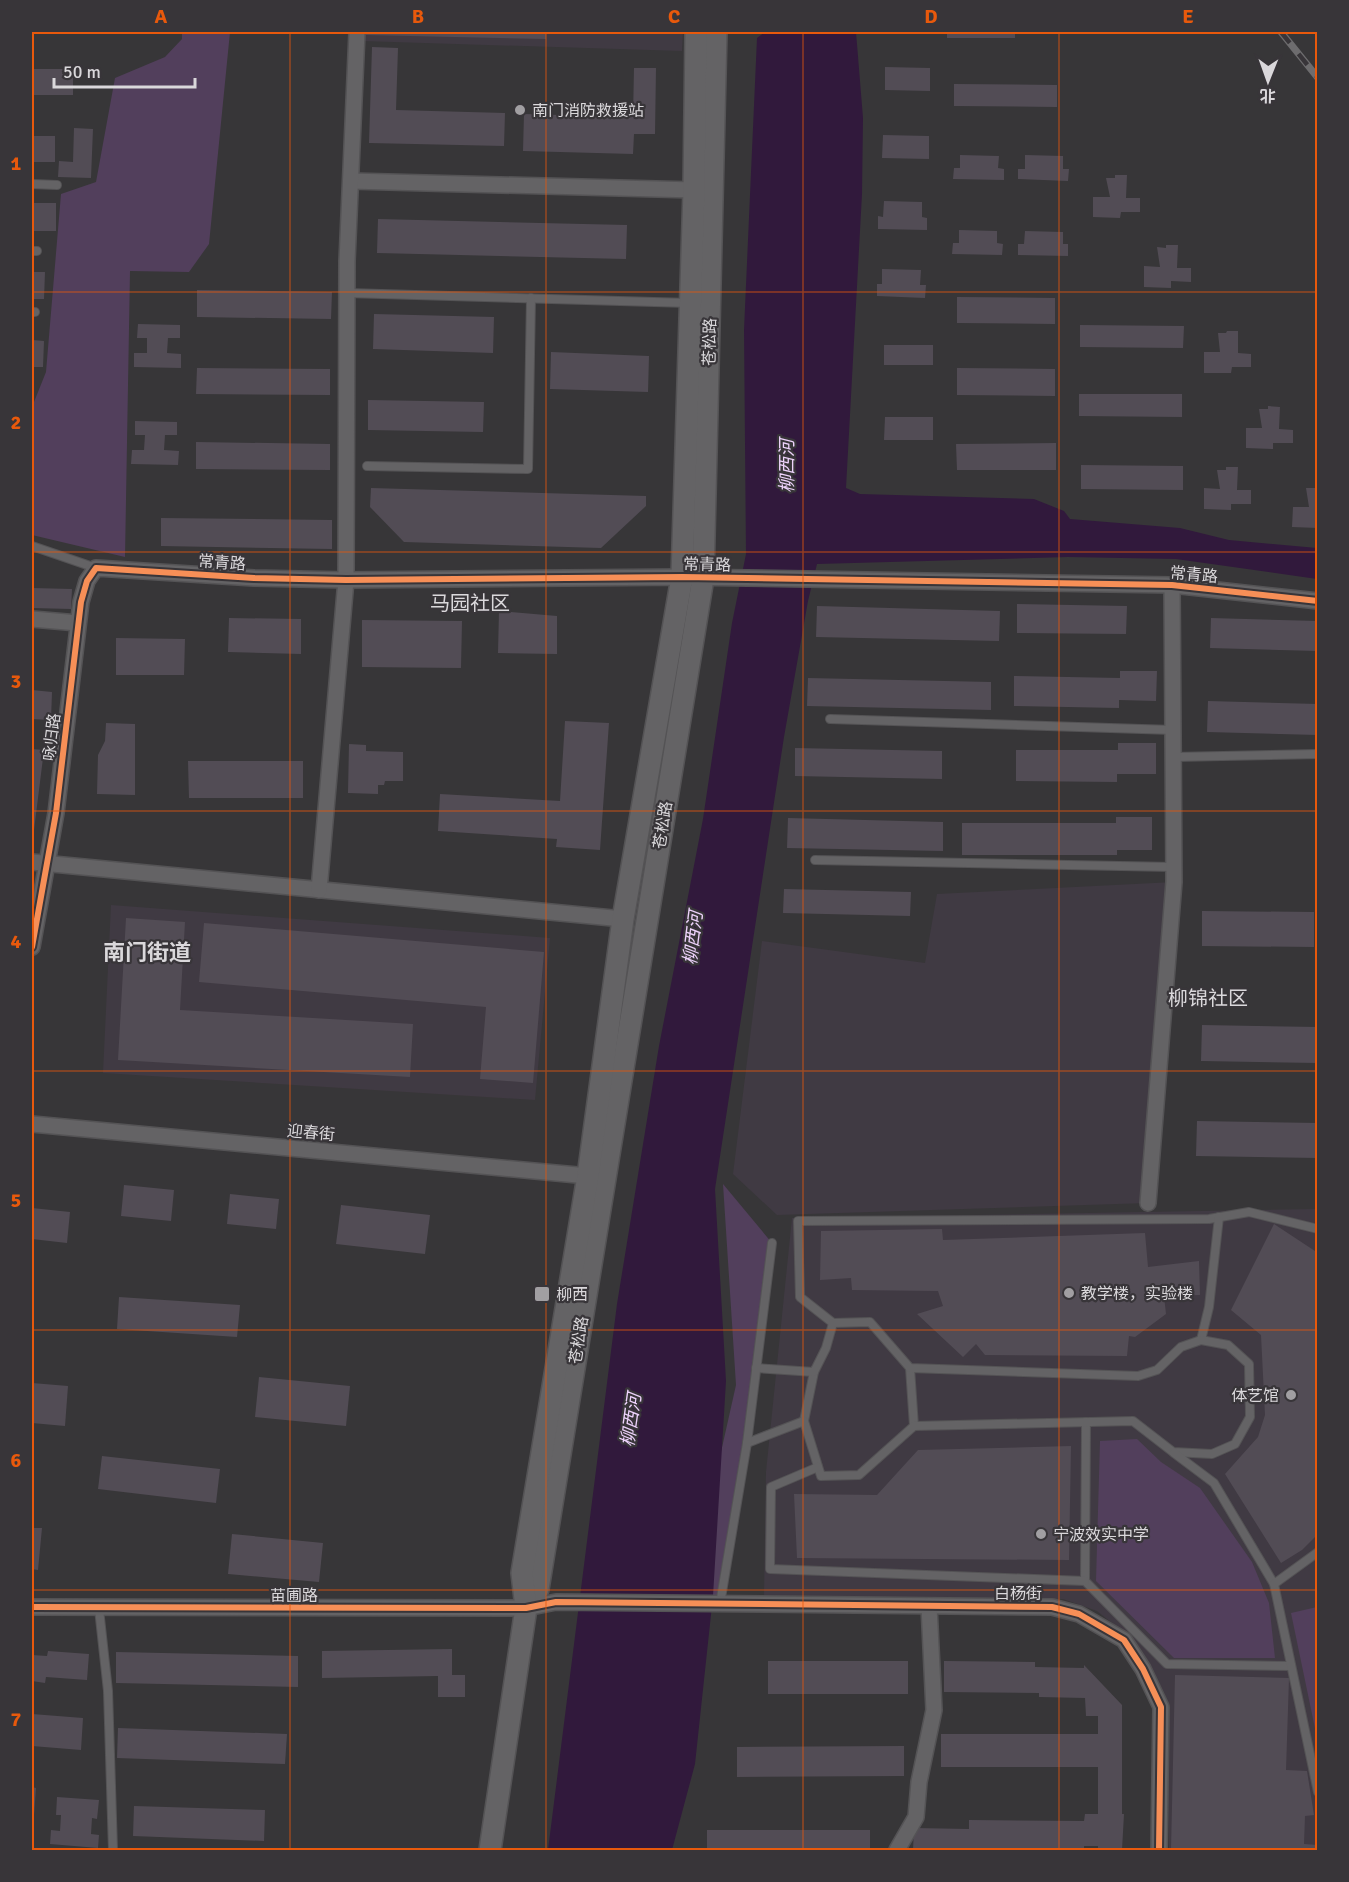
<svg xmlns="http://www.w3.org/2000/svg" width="1349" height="1882" viewBox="0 0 1349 1882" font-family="Signika,'Noto Sans SC',sans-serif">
<rect width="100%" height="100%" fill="#373638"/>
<g fill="#403a43">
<path d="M362,32H683L682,51L362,41Z"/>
<path d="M1174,882L1148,1203L777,1215L733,1174L762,941L925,963L937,894Z"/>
<path d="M111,905L550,938L535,1100L103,1073Z"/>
<path d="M1317,1209V1850H1169L1166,1703L1129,1637L1097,1611L1063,1599L930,1600L764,1596L766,1472L792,1218Z"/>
</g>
<g fill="#523f5c">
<path d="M182,32H230L209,244L189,272L130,271L125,557L32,535V425L34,402L46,372L61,194L96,182L115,78L165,57L182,39Z"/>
<path d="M723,1184L772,1243L720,1604H687L736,1385Z"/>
<path d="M1137,1439L1161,1462L1200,1488L1252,1562L1269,1603L1275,1658H1174L1096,1581L1100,1441Z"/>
<path d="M1317,1607H1318L1317,1738L1291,1613Z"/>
</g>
<path fill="#31193c" d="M765,32H856L863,118L862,194L846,488L860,494L1034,499L1064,511L1070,519L1180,528L1229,540L1317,548V579L1176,559L1068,557L817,564L808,601L784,737L715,1189L726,1381L713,1596L695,1764L672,1850H548L617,1304L659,1046L703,819L732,623L746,554L744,330L757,38Z"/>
<g fill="#524c55">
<path d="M365,32H546V39L365,35Z"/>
<rect x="947" y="32" width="68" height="6"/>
<path d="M372,47L398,48L396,110L505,113L504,146L369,143Z"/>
<path d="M885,67L930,68V91L885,90Z"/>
<path d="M634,68H656L655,134H634L633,154L523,151L524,114L633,117Z"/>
<rect x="32" y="69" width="41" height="26"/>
<path d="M954,84L1057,85V107L954,106Z"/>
<path d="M74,128L93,129L91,178L58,177L59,161L73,162Z"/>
<path d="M883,135L929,136V159L882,158Z"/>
<rect x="32" y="136" width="23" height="26"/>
<path d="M960,155L999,156L998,168L1004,169V180L953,179L954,168H960Z"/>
<path d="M1025,155L1063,156V169H1069L1068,181L1018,179V169H1025Z"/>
<path d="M1115,175H1127L1126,198H1140V212H1121L1120,218L1093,217V197H1110L1106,178H1115Z"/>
<path d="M884,201L922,202V217L927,218V230L878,229V216L883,217Z"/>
<rect x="32" y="203" width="24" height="28"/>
<path d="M378,219L627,225L626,259L377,253Z"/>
<path d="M959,230L997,231V243L1003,244L1002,255L952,254L953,243H959Z"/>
<path d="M1025,231L1063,232V244H1068V256L1018,255V244H1024Z"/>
<path d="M1166,245H1178L1177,268H1191V282L1171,281V288L1144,287V266L1160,267L1157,247L1166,248Z"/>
<path d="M882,269L921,270L920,285H926L925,298L877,296V284H882Z"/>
<path d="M32,272H45L44,299H32Z"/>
<path d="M197,290L332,292L331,319L197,317Z"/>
<path d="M957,297L1055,298V324L957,323Z"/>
<path d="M374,314L494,317L493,353L373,349Z"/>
<path d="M138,324L180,325V338H168L167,353L181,354V368L134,367V353H147V338H137Z"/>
<path d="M1080,325L1184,326L1183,348L1080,347Z"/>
<path d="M1227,331H1238V353L1251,354V367H1232L1231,373H1204V352H1220L1218,333H1226Z"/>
<path d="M32,340L44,341L43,367H32Z"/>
<rect x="884" y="345" width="49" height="20"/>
<path d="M551,352L649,356L648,392L550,389Z"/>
<path d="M197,368L330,369V395L196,394Z"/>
<path d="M957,368L1055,369V396L957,395Z"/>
<path d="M1079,394H1182V417L1079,416Z"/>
<path d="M368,400L484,402L483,432L368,430Z"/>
<path d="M1268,406L1280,407L1279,429L1293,430V443H1273V449L1246,448V428H1262L1259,409H1268Z"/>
<path d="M885,417H933V440H884Z"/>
<path d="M135,421L177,422V435H165L164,450L179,451L178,465L131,464L132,450H144L145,435H135Z"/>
<path d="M196,442L330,444V470L196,469Z"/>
<path d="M1056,443V470H957L956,444Z"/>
<path d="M1081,465L1183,466V490L1081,489Z"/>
<path d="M1226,467H1238L1237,490H1251V504H1231V510L1204,509V488L1220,489L1217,470H1226Z"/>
<path d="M1315,485H1318V528L1292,527L1293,507H1309L1306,488H1315Z"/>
<path d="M371,488L646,496V506L601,548L404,542L370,507Z"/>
<path d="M161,518L332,520V549L161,546Z"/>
<path d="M32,588L72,589L71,609L32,608Z"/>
<path d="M1017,604L1127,606L1126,634L1017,633Z"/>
<path d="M817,606L1000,611L999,641L816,637Z"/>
<path d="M499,611L557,616V654L498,653Z"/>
<path d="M229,618L301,619V654L228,652Z"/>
<path d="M1211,618L1318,621V651L1210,648Z"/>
<path d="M362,620L462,621L461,668L362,667Z"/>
<path d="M116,638L185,639L184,675H116Z"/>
<path d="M1120,671H1157L1156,701L1119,700V708L1014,706V676L1120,678Z"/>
<path d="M808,678L991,682V710L807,706Z"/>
<path d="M32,690L52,692L51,720L32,719Z"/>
<path d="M1208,701L1318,704V735L1207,732Z"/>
<path d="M565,721L609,723L600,850L556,847L557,839L438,831L440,794L560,801Z"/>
<path d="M106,723L135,724V795L97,794L98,755L105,741Z"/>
<path d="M1118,743H1156V774H1117V782L1016,781V750H1118Z"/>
<path d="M349,744L366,745V751L403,752V781H385L384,785H378V794L348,793Z"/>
<path d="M795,748L942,751V779L795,776Z"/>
<path d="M32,749L44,750L34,830H32Z"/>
<path d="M188,761H303V798H189Z"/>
<path d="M1116,817H1152V850H1117V855H962V823H1116Z"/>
<path d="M788,818L943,822V851L787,848Z"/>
<path d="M784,889L911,892L910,916L783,913Z"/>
<path d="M1202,911L1314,912V947L1202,946Z"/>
<path d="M126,918L185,922L180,1010L413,1024L410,1077L118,1060Z"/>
<path d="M204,923L544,952L533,1083L480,1079L486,1007L199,982Z"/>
<path d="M1202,1025L1318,1027V1063L1201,1061Z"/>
<path d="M1197,1121L1318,1123V1158L1196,1156Z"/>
<path d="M124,1185L174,1190L171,1221L121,1216Z"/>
<path d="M230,1194L279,1199L276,1229L227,1224Z"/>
<path d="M341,1205L430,1215L425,1254L336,1244Z"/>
<path d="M32,1208L70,1212L67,1243L32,1239Z"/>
<path d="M1274,1224L1318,1253V1534L1302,1550L1281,1563L1225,1474L1258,1437L1265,1415L1261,1335L1231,1310Z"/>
<path d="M942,1229L943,1240L1145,1233L1148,1267L1199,1261L1200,1295L1164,1296L1166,1314L1135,1337L1129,1336L1127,1356L985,1355L976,1344L963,1357L917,1314L943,1306L938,1291L852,1290L851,1278L820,1280L821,1231Z"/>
<path d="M119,1297L240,1305L237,1337L117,1329Z"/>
<path d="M259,1377L350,1386L346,1426L255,1417Z"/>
<path d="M32,1383L68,1386L65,1426L32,1423Z"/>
<path d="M1071,1446L1069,1560L797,1558L794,1494L877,1495L918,1450Z"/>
<path d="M102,1456L220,1469L216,1503L98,1489Z"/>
<path d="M32,1528H42L38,1570L32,1569Z"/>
<path d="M232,1534L323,1543L319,1582L228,1574Z"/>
<path d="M452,1649V1675H465V1697H438V1676L322,1678V1651Z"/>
<path d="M48,1651L89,1654L87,1680L46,1677L45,1683L32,1681V1655L47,1656Z"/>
<path d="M116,1652L298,1656V1687L116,1683Z"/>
<rect x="768" y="1661" width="140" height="33"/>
<path d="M944,1661L1035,1662V1667L1084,1668V1665L1122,1705V1814H1124L1122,1850H1098V1846H1084V1850H913L914,1828L969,1829V1820L1084,1821L1085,1814H1098V1767H941V1734H1098V1716H1086L1085,1698L1039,1697V1693L944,1692Z"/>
<path d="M1175,1675L1289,1678L1286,1770L1307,1771L1314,1815L1305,1816L1304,1844L1318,1845V1850H1171Z"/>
<path d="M32,1714L83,1718L81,1750L32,1746Z"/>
<path d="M118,1728L287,1734L285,1764L117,1758Z"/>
<path d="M904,1746V1776L737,1777V1747Z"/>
<path d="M32,1787L36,1788L34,1815L32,1814Z"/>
<path d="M57,1797L99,1800L97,1819L92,1818L91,1834L99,1835L98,1848L50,1844L51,1830L60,1831L61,1815H56Z"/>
<path d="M134,1806L265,1810L264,1841L133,1836Z"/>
<rect x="707" y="1830" width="163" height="20"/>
</g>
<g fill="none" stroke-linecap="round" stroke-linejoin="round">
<g stroke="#545355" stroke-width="10">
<g id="lane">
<path d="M32,184L57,185"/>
<path d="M32,251H37"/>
<path d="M347,293L689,303"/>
<path d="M32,312H35"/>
<path d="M367,466L528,469L531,298"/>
<path d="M32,546L96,568"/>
<path d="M830,719L1173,730"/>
<path d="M1173,757L1318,754"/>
<path d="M815,860L1173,867"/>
<path d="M833,1323L800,1297L798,1221L1209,1219L1249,1212L1318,1229"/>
<path d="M1201,1340L1209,1307L1219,1217"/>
<path d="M910,1368L914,1426"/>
<path d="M804,1421L814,1372"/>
<path d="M1086,1422L1085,1581L1167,1664L1291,1666"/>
<path d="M747,1443L804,1421L821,1476L859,1475L914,1426L1133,1421L1173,1452L1212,1454L1235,1444L1250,1417L1249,1364L1228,1345L1201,1340L1181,1347L1157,1370L1138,1376L910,1368L870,1322L833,1323L826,1348L814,1372L756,1368"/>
<path d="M1174,1453L1214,1483L1274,1584L1318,1792"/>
<path d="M818,1467L771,1487L770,1569L1085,1581"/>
<path d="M1274,1584L1318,1552"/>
<path d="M720,1604L747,1443L772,1243"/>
<path d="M99,1609L108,1691L113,1850"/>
</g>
</g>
<g stroke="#545355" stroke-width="18">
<g id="street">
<path d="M351,181L694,190"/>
<path d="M32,619L78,623"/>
<path d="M32,862L623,919"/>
<path d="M319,890L346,580L347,261L357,32"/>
<path d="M32,947L56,813L81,602L87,581L96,568L254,578L346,580L682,577L1172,585L1318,601"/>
<path d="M32,1124L588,1176"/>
<path d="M1148,1203L1174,882L1172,585"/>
<path d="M32,1607L526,1608L556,1602L1052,1607L1079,1614L1124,1640L1143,1669L1161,1707L1159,1850"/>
<path d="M897,1850L916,1817L919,1782L934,1710L929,1606"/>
</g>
</g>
<g stroke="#545355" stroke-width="24">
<g id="secondary">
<path d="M526,1608L538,1589L703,578L716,32"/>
<path d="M490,1850L526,1608L522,1573L588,1176L623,919L682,577L694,190L696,32"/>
</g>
</g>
<use href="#lane" stroke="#646365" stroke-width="8"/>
<use href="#street" stroke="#646365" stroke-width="15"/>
<use href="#secondary" stroke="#646365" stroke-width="21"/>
<g stroke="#6d6c6e" stroke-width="7">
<path id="rail" d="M1281,32L1318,78"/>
</g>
<use href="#rail" stroke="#383539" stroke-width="4.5" stroke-dasharray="14" stroke-linecap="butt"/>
<g stroke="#383539" stroke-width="10">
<g id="cycleway">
<path d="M32,947L56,813L81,602L87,581L96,568L254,578L346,580L682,577L1172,585L1318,601"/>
<path d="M32,1607L526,1608L556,1602L1052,1607L1079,1614L1124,1640L1143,1669L1161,1707L1159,1850"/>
</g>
</g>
<use href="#cycleway" stroke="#f78f57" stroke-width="6"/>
</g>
<path fill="none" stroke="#e8590c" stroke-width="1.5" stroke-opacity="0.55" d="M290,32V1850M546,32V1850M803,32V1850M1059,32V1850M32,292H1318M32,552H1318M32,811H1318M32,1071H1318M32,1330H1318M32,1590H1318"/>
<g fill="#a19fa2" stroke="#383539" stroke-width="2">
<circle cx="520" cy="110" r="6"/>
<circle cx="1069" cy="1293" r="6"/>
<rect x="534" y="1286" width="16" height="16" rx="3"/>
<circle cx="1291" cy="1395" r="6"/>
<circle cx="1041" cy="1534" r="6"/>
</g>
<g text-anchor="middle" stroke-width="4.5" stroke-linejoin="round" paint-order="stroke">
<g font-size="16" fill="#dad8db" stroke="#383539" text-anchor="start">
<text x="532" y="116">南门消防救援站</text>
<text x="1081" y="1299">教学楼，实验楼</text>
<text x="556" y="1300">柳西</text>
<text x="1279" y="1401" text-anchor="end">体艺馆</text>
<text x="1053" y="1540">宁波效实中学</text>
</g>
<g font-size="16" fill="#dad8db" stroke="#383539">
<text transform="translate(709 342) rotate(-89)" y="6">苍松路</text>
<text transform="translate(222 562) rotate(4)" y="6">常青路</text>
<text transform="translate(707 564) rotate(1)" y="6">常青路</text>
<text transform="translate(1194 574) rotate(5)" y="6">常青路</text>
<text transform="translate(51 737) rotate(-83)" y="6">咏归路</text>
<text transform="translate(662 825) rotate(-81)" y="6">苍松路</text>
<text transform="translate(311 1132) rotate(5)" y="6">迎春街</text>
<text transform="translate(578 1340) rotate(-81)" y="6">苍松路</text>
<text x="1018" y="1599">白杨街</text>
<text x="294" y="1601">苗圃路</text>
</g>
<g font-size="18" font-style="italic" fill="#eed3fc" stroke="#383539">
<text transform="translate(787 466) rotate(-90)" y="6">柳西河</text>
<text transform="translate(693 938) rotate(-83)" y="6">柳西河</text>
<text transform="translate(631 1420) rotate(-82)" y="6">柳西河</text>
</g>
<g font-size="20" fill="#dad8db" stroke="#383539">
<text x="470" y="610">马园社区</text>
<text x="1208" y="1005">柳锦社区</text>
</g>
<g font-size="22" font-weight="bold" fill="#dad8db" stroke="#383539">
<text x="147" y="960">南门街道</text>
</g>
</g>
<rect width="1349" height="1882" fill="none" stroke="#383539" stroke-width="66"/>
<g transform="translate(1268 81) rotate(181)" stroke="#383539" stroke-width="4.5" paint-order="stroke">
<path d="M0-4.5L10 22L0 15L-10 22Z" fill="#dad8db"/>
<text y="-9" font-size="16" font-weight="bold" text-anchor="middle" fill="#dad8db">北</text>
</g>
<path d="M54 78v9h141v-9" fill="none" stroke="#dad8db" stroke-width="3"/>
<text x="63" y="78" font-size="18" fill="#dad8db" stroke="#383539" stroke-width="4.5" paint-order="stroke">50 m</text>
<rect x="33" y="33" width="1283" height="1816" fill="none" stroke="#e8590c" stroke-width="2"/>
<g font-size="20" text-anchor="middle" font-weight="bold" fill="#e8590c">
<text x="161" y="23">A</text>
<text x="418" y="23">B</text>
<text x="674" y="23">C</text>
<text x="931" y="23">D</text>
<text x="1188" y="23">E</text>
<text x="16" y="170">1</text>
<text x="16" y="429">2</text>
<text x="16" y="688">3</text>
<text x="16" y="948">4</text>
<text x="16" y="1207">5</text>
<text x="16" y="1467">6</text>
<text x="16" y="1726">7</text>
</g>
</svg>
